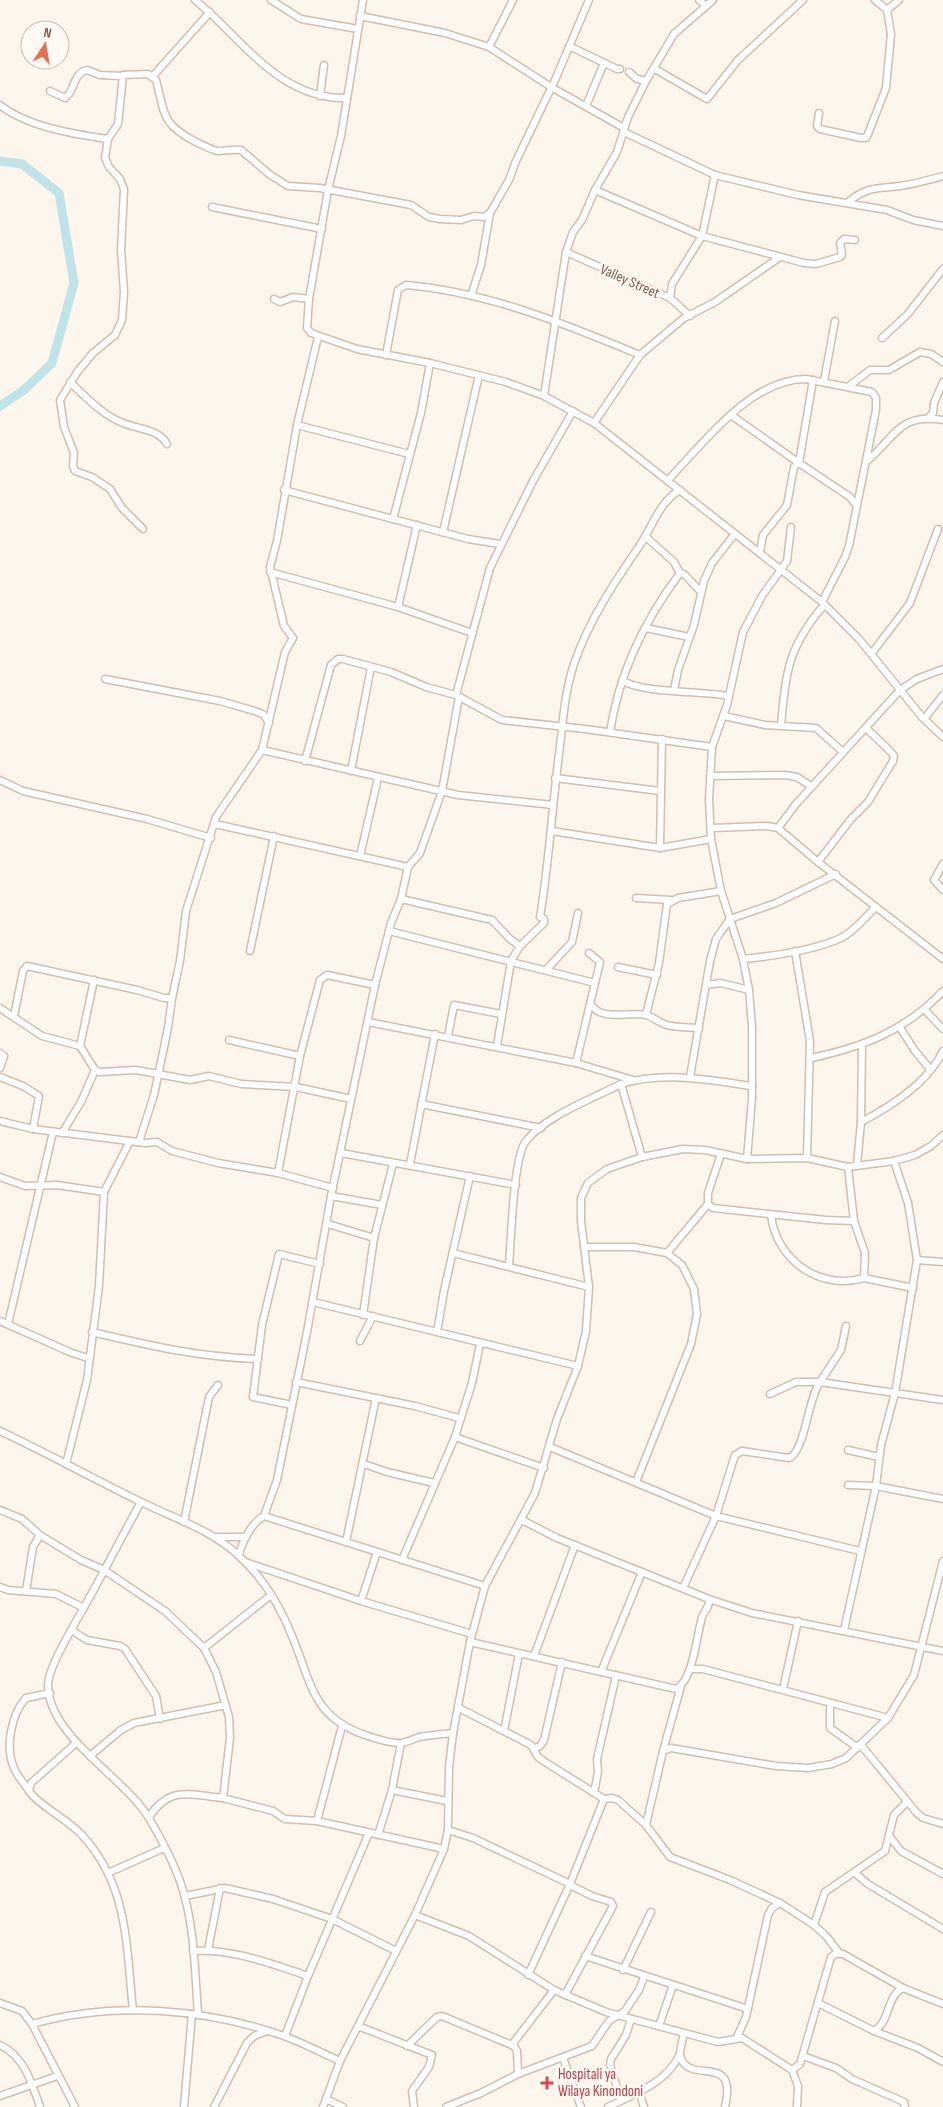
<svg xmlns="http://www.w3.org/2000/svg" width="943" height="2107" viewBox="0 0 943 2107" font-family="'Sofia Sans Condensed',sans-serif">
<rect width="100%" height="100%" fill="#fdf6ec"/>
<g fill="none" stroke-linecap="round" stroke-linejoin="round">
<path stroke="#bfe3e8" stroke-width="9" d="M0,161L22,164L59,193L74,283L52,363L24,390L0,406"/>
<g stroke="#d1beb0" stroke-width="9">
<g id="minor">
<path d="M195,0C243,39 279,100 347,98"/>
<path d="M271,0L301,19L358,29"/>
<path d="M363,0L341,136L328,190L309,299L307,328L311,333L357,349L430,363L506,382L544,396L594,423L822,602L859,639L922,717L943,737"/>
<path d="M699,0L706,6"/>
<path d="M887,10L899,0"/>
<path d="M360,16L445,33L489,47L551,87L624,128"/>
<path d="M569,46L617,69H620"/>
<path d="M489,47L513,0"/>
<path d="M655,69L707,99L738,60L803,0"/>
<path d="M629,72L637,79L646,81"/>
<path d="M153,76L210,12"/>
<path d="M50,91L65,98C76,90 72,74 87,70L100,75L122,76"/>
<path d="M320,96L324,65"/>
<path d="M0,105C28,127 73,134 108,139L118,124L123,75L148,74L156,80C165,114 161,124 196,142C203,145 211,150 218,151C226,151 233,149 241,150L269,174L288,186L320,188L411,205L429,217L440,219L461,220L474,216L484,217L490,213"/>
<path d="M586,106L604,63"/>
<path d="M819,113L817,126L820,129L861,138H866L868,134L886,88L891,34L887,10L875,0"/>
<path d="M624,132L715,175L798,195L887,210L913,220L943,226"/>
<path d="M108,139L105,158L109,167L120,179L124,189L121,250L124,292L122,320L115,335L93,353L78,371L60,400L64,427L74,453L73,466L75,471L92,477L110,489L122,508L143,529"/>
<path d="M595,190L702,236L804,263L816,264L840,257L842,255L840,243L844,239L855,240"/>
<path d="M848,202C868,186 877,189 900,186C915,184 929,180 943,176"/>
<path d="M212,207L322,229"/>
<path d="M566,252L670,298L690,316"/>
<path d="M471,296L481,265L490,213L509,180L516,161L555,80L589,0"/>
<path d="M670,298L672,284L702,236L715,175"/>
<path d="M274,299L280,302L293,297L309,299"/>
<path d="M882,338L907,315L943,269"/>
<path d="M386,355L398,290L406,285C488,292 565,324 640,355"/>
<path d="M813,380L799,463L850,497L856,505"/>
<path d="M824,381L835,321"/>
<path d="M70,382C86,397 102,415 123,423C137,429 159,429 167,444"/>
<path d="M849,386L870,370H889L920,352L931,354L943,362"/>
<path d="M544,396L566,252L573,232L582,220L595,190L617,152L628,117L646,81L674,34L713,0"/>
<path d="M731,415L799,463L794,467L787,505L763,535L760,552"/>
<path d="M928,418L933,413L934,403L943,382"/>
<path d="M594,423L640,355L684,318L715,302L780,257"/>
<path d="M297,425L409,454"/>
<path d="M867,461C896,437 898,413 943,420"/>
<path d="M668,480C704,443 750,379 806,379L872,392L876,398V410L849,546L845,557L822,602"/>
<path d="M284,490L468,539L500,544"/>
<path d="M393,519L421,413L430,363"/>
<path d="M417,525L398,607L472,633"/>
<path d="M443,532L479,375"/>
<path d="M646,537L674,562L680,573"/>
<path d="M270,572L398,607"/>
<path d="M646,628L689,637"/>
<path d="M872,653L910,603L938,529"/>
<path d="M105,679L220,701L258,712L264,715L269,723"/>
<path d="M622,680C638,693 705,691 728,696"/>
<path d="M674,690L678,670L694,625L704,581L712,563L734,535"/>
<path d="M456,695L490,568L533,481L573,411"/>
<path d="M724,716L765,725L816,728L843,752"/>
<path d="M924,719L943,695"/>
<path d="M781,725C786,671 788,647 824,605"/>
<path d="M610,732C619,673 644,621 680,573L684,574L701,592"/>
<path d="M262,750L458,795L553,805"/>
<path d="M305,761L331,665L338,659H343L391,672L426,687L456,695L502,720L585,729L712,747"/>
<path d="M351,771L371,667"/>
<path d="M710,776L785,775L797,777L812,787"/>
<path d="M555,778L660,791"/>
<path d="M0,780L23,791L147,819L211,838"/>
<path d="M215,824L408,867L420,853L442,791L459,697"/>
<path d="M712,828L767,826L778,828L818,862L943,959"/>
<path d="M778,828L796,804L900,690L917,679L943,669"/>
<path d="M552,831L660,848L711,839"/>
<path d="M660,848L662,739"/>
<path d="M360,856L378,778"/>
<path d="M818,862L851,819L868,802L893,761L894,756L891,752L866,728"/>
<path d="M943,864L934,880L943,890"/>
<path d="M636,898L671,900"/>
<path d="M401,899L492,920L510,939L520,946"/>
<path d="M389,931L595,983L576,1063"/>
<path d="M250,951L274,836"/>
<path d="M795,951L810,1041L807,1158"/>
<path d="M589,953L600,962L595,983"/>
<path d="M743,959C773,956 813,951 841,938C855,931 865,917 876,907"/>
<path d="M618,967L657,975"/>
<path d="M546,970L572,942L578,913"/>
<path d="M706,985L721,983L749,990"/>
<path d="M591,1004C600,1022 630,1011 646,1015C653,1017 657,1021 664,1024C674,1028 688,1027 699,1028"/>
<path d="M0,1008L42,1036L80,1046L95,1070L99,1072L136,1070L190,1080L209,1076L241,1084L296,1087L351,1099"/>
<path d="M925,1010L943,1029"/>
<path d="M646,1015L659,963L667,904L678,898L721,891"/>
<path d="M14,1016L23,971L27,966L137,990L164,998H172"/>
<path d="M368,1022L576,1063L633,1080"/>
<path d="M899,1026L915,1051L930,1069"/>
<path d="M448,1036L454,1005L501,1014"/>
<path d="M229,1040L300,1056"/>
<path d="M80,1046L94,980"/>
<path d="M497,1046L511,961L520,946L544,923V919L540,917C549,863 552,809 559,754C563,723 564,694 574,664C589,620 614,583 640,545C652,527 660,501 680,490"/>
<path d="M0,1053L4,1056L0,1068"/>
<path d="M811,1058C863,1047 905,1031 943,991"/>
<path d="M0,1077L23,1086L39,1096L33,1129"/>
<path d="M690,1077L710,961L716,939L730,919L776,903L836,874"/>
<path d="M621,1084L642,1157"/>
<path d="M421,1104L541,1128"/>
<path d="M0,1121L33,1129L145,1143L157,1142L172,1151L218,1163L278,1173L333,1188"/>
<path d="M861,1122C892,1106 928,1083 943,1051"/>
<path d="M62,1133L81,1102L95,1070"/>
<path d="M139,1142L154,1095L168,1028L172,998L180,961L186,911L216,817L262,750L285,652L293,638L284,626L270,567L277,541L297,425L318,337"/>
<path d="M341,1153L516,1185"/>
<path d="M721,1154L708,1193V1204L713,1208L826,1220L854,1221"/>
<path d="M747,1159L752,1098V1027L749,990L743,959L721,891L711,839L709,800L712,747L727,705L743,632L762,596L787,561L791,527"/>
<path d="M410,1164L435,1034"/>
<path d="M857,1165L861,1122L862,1046"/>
<path d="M848,1167L854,1221L865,1253L864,1278L913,1288"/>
<path d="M278,1173L300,1056L320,980L327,975L375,985"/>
<path d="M0,1177L25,1186L57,1185L104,1192"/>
<path d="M331,1196L382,1205"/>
<path d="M771,1215C776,1260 820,1291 864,1278"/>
<path d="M328,1224L374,1238"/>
<path d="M584,1247H634L667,1253L682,1265L694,1289L697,1314L691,1344L636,1482"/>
<path d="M453,1253L589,1287"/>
<path d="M667,1253L708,1204"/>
<path d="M917,1260L943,1262"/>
<path d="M509,1266C511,1242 513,1157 526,1141C547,1115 592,1099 621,1084C664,1071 709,1080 752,1086"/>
<path d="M313,1302L578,1366"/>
<path d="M363,1315L374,1238L393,1164"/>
<path d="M0,1321L72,1353L88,1358"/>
<path d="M8,1324L53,1132"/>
<path d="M92,1332C151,1346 198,1357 258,1359"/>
<path d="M437,1332L444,1291L470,1176"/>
<path d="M360,1341L373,1316"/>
<path d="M296,1382L415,1406L459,1418"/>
<path d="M770,1394L796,1382H820L841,1350L846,1326"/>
<path d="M292,1405L253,1397L262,1325L279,1254L320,1264"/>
<path d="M0,1431C47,1453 92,1478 139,1501C173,1518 210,1529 238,1555C263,1577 280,1606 292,1636C312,1684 312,1718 368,1736C377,1739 392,1744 401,1743C407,1742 414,1739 419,1737C430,1735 442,1734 453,1733"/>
<path d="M455,1437L544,1468"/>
<path d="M550,1447L716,1516L860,1551"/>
<path d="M848,1450L879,1457"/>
<path d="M66,1464L87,1380L99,1286L104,1192L130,1141"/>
<path d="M364,1464L387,1472L434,1483"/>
<path d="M848,1485L876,1486L943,1499"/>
<path d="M141,1502C121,1538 103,1574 83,1609C74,1626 48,1667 48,1685C48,1736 124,1777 149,1818C163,1842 179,1871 185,1898C195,1935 195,1976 198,2014"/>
<path d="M0,1510L22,1519L40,1535L81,1560L104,1570L165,1611L204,1648L216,1672L229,1717L230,1738L223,1798L273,1811L285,1819L317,1821L444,1849"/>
<path d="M264,1516L485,1586"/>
<path d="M522,1520L557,1538L709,1599L752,1613L943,1651"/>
<path d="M184,1522L209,1397L218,1385"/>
<path d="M218,1537H246"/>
<path d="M346,1542L376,1398"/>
<path d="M239,1555C242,1542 252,1522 264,1516L277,1480L307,1332L331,1196L375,985L391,923L401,899L408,867"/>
<path d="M402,1560L455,1437L472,1383L480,1344"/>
<path d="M248,1563L361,1601L472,1634"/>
<path d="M0,1587L8,1590L56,1594L84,1608"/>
<path d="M683,1588L716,1516L735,1455L742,1451L789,1458C805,1452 808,1398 820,1382L943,1400"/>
<path d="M26,1591L33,1547L40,1535"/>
<path d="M361,1601L377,1552"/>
<path d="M71,1630L87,1640L120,1646L125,1649L156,1696L160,1719"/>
<path d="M844,1630L876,1486L881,1445L895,1393L917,1260L908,1203L894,1161"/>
<path d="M470,1642L676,1689C693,1681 697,1634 702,1617C705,1609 710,1608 709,1599"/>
<path d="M204,1648L271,1595"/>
<path d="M534,1656L575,1545"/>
<path d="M690,1669H703L888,1718"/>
<path d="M601,1672L642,1572"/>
<path d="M783,1689L798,1621"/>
<path d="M830,1703V1728L858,1748"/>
<path d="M459,1708L531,1745L538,1757L545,1762L604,1799L612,1798L618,1800L646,1825L670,1857L730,1880L780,1903L814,1925L827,1937L839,1953"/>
<path d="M504,1731L519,1654"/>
<path d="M76,1743L31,1783L29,1791C38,1805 67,1819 81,1834C129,1885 126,1946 133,2010"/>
<path d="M861,1745L916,1812L923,1818L943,1824"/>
<path d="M535,1748L540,1746L544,1740L562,1662"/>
<path d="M663,1751L681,1686"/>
<path d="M90,1756L121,1730L134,1723L226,1705"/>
<path d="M392,1790L447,1801"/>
<path d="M29,1791C24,1783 17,1776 14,1768C5,1748 11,1714 26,1698L50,1693"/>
<path d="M594,1793L598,1772L597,1759L616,1676"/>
<path d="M149,1817C170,1785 190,1795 223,1798"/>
<path d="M317,1821L342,1726"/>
<path d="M646,1825L663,1751L671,1748L776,1766L808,1768L832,1764L846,1758L888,1718L914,1675L943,1561"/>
<path d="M448,1830L473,1838L570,1884"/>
<path d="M378,1835L392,1790L401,1743"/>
<path d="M890,1837L901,1851L943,1874"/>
<path d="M108,1873L164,1848"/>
<path d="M855,1873L868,1884L943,1929"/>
<path d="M185,1896L225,1888L273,1899L332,1919L396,1951"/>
<path d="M415,1915L469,1936L554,1990L606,2012L718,2042L742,2038L792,2070L800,2064L831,1957L835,1954H843L903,1988L943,2004"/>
<path d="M814,1925L825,1892L885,1851L894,1815L907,1802"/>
<path d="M208,1950L220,1888"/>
<path d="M193,1951C231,1948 272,1964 308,1976"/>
<path d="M585,1956L748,2009"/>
<path d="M623,1970L651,1912"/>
<path d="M528,1975L570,1884L604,1799"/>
<path d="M565,1995L613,1906L611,1902L592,1896L570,1885"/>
<path d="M0,2003L22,2011L32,2024C113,2001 204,2008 284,2036C303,2043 322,2053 340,2061"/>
<path d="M818,2003L874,2031C891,2021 886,1996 903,1988"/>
<path d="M32,2024L75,2107"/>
<path d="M358,2026L432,2055L429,2067L412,2091L414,2107"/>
<path d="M659,2026L673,1985"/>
<path d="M874,2031L918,2048L943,2062"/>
<path d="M684,2033C683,2040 679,2050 680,2056C689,2087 738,2050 725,2107"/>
<path d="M285,2036L308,1976L369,1833"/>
<path d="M737,2037L746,2017L768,1915L772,1908L780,1903"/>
<path d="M0,2045C24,2056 32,2083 40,2107"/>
<path d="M407,2046L437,2017L442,2016L514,2046"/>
<path d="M803,2056L836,2068L852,2079L904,2102L905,2107"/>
<path d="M563,2058L581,2107"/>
<path d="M792,2070L798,2086L797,2107"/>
<path d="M518,2074L517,2051L514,2046V2042L554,1990"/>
<path d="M639,2092L644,2107"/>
<path d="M0,2096L57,2076"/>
<path d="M326,2099L343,2107"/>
<path d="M621,2100L610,2065L611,2059L626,2035L631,2019"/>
<path d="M184,2107L192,2014"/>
<path d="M214,2107L247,2043L254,2036L267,2031"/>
<path d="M323,2107L340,2061L415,1915L444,1849L448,1830L449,1767L453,1733L470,1642L485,1586L535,1493L557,1419L578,1366L586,1331L589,1287L581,1221V1198L588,1183L607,1169L642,1157L683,1149L705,1150L747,1159L807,1158L848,1167L894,1161L915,1155L931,1146L943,1135"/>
<path d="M446,2107L481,2093L518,2074L592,2046L609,2021L625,2011L639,1990L644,1977"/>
<path d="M608,2107C634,2094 667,2083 680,2054"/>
</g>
</g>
<use href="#minor" stroke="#fff" stroke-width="6"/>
</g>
<path fill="#e0444e" stroke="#fffaf3" stroke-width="2" d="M544.5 2075.5h5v5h5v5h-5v5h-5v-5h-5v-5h5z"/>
<g text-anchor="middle" stroke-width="5" stroke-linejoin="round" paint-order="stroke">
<g font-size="15" fill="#7a5c4d" stroke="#fffaf3">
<text transform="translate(630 281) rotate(24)" y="5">Valley Street</text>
</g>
<g font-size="15" fill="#be3a42" stroke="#fffaf3" text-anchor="start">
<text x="558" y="2079">Hospitali ya<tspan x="558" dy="17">Wilaya Kinondoni</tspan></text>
</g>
</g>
<g transform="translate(45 45) rotate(12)"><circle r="24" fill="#fffaf3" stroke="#cabbb1"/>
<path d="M0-4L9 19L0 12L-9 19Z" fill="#e76f51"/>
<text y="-8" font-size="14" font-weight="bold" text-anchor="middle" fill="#7a5c4d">N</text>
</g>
</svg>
